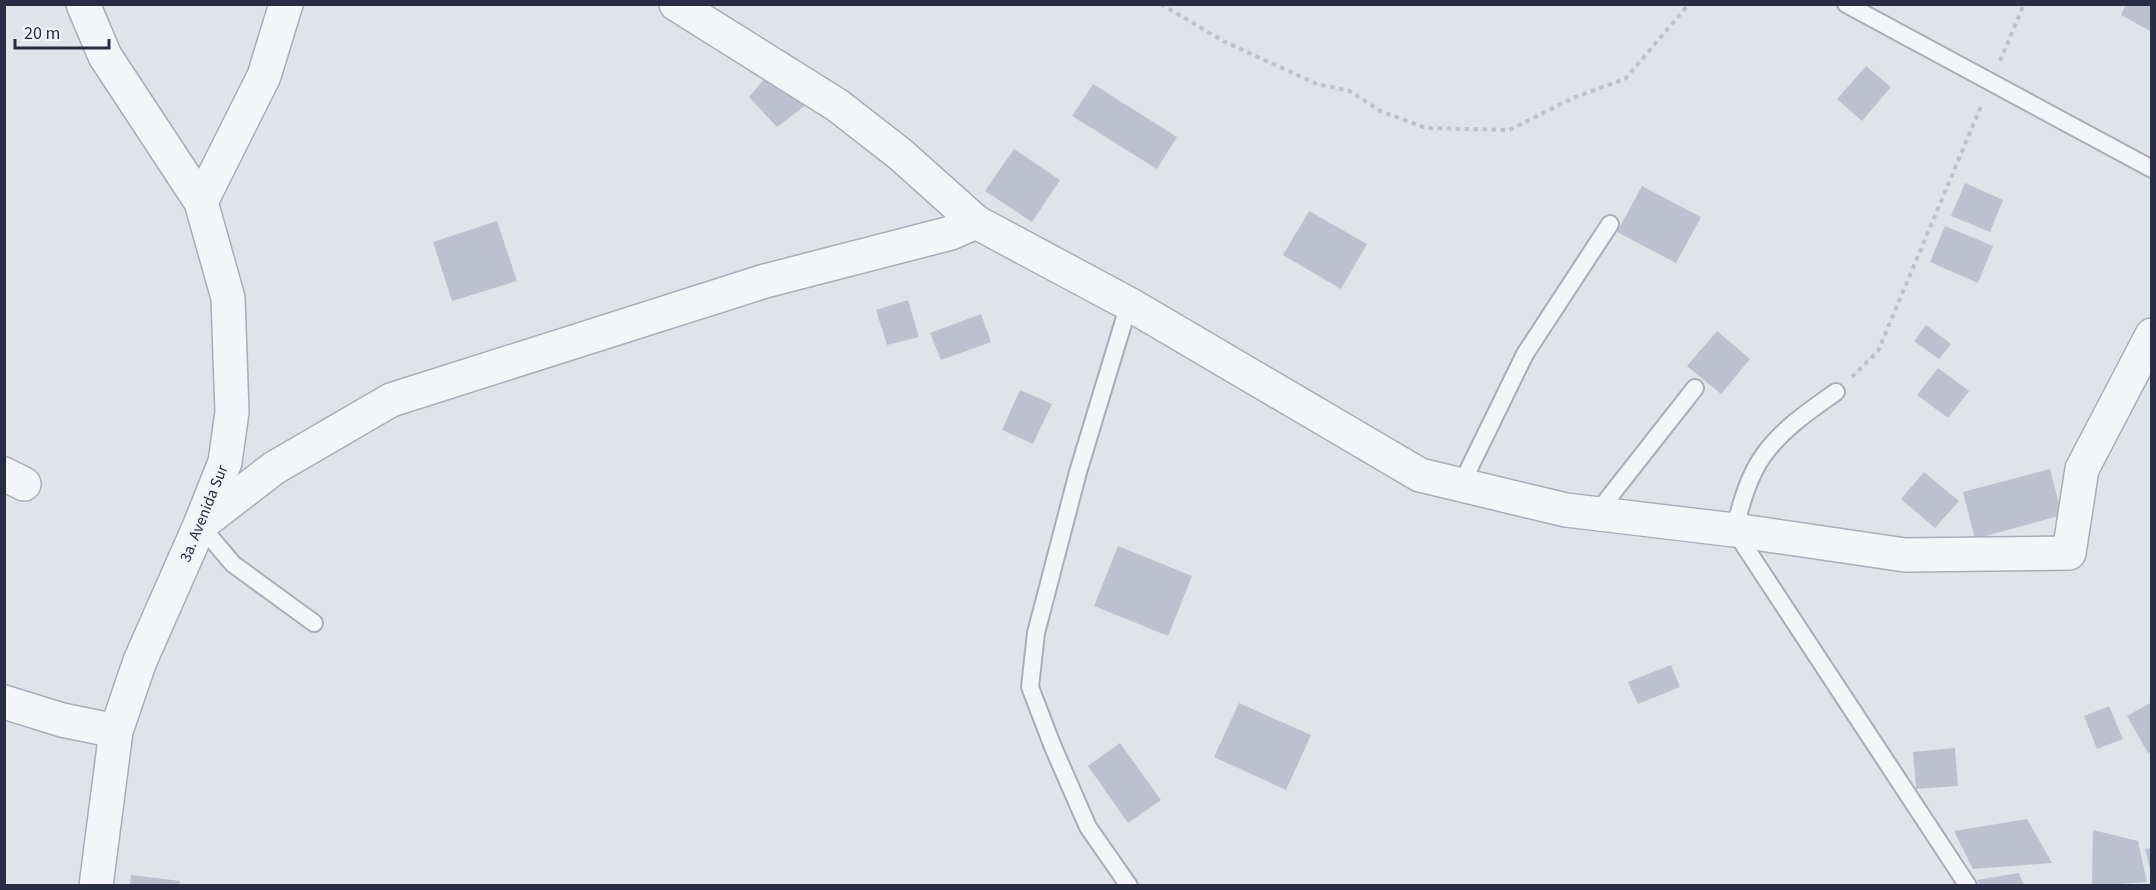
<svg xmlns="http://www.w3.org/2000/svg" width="2156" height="890" viewBox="0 0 2156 890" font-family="'Source Sans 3',sans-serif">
<rect width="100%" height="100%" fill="#e1e3eb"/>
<g fill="#bdc0ce">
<path d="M2126,4H2152L2150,31L2121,15Z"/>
<path d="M1866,66L1891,87L1862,121L1837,99Z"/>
<path d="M766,77L806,105L777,127L749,97Z"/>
<path d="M1093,84L1177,137L1157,169L1072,116Z"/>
<path d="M1014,149L1060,180L1032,222L985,191Z"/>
<path d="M1965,183L2003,200L1990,232L1951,216Z"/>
<path d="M1642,186L1701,217L1676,263L1617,232Z"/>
<path d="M1309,211L1367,244L1341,289L1283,255Z"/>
<path d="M497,221L517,281L452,301L433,242Z"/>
<path d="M1945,226L1993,246L1978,283L1930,262Z"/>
<path d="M908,300L919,337L887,345L876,310Z"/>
<path d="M981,314L991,342L941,360L930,333Z"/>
<path d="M1926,325L1951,344L1939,359L1914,341Z"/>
<path d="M1717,331L1750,359L1721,394L1687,366Z"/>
<path d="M1938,368L1969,391L1948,418L1917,395Z"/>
<path d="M1020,390L1052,404L1033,444L1002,430Z"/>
<path d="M2050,469L2062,515L1975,539L1963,492Z"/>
<path d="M1924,472L1959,501L1935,528L1901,499Z"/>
<path d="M1118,546L1192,576L1168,636L1094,606Z"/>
<path d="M1671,665L1680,687L1638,704L1628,682Z"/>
<path d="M2152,702V751L2148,753L2127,716Z"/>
<path d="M1239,703L1311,735L1286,790L1214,757Z"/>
<path d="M2109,706L2123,739L2097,749L2084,716Z"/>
<path d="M1120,743L1161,800L1128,823L1088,766Z"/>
<path d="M1955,748L1958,786L1916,789L1913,752Z"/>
<path d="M2027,819L2052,863L1973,869L1954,831Z"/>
<path d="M2093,830L2138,841L2147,882L2092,886Z"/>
<path d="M2152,848V873H2151L2145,849Z"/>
<path d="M2019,873L2024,886H1980L1977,880Z"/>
<path d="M131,875L180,881L179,886H130Z"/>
</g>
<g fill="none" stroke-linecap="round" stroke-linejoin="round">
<g stroke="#aaacb9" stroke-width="20">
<g id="service">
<path d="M1846,4L2152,169"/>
<path d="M1836,392C1809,411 1782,429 1763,456C1748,477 1741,505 1734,530L1968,886"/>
<path d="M1461,485L1525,354L1610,224"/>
<path d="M1596,514L1695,388"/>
<path d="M200,525L233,564L314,623"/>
<path d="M1129,886L1088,827L1053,747L1030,687L1036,633L1078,472L1129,304"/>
</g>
</g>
<g stroke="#aaacb9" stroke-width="36">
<g id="minor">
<path d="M676,4L837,105L900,154L976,222"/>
<path d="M201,202L264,76L286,4"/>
<path d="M4,474L24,484"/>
<path d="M200,525L274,468L391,400L765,281L951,233L976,222L1129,304L1420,475L1566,510L1734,530L1905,555L2069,553L2082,469L2152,335"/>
<path d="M4,702L62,720L116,731"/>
</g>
</g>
<g stroke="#aaacb9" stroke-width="36">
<path id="tertiary" d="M83,4L105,56L201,202L228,298L232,412L225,462L200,525L140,661L116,731L96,886"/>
</g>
<g stroke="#bfc1c9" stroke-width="4" stroke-dasharray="4.5 4.5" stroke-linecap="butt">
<path d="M1161,4L1223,41L1317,84L1350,91L1380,111L1426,128L1509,130L1575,97L1625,79L1689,4"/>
<path d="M2000,61L2024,4"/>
<path d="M1852,377L1878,351L1982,104"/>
</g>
<use href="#service" stroke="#f4f5f8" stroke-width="16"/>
<use href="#minor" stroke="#f4f5f8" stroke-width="33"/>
<use href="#tertiary" stroke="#f4f5f8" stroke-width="33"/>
</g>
<g text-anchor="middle" stroke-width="5" stroke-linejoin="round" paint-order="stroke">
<g font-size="16" fill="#282c44" stroke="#f1f2f8">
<text transform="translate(203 513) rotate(-68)" y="6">3a. Avenida Sur</text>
</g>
</g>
<rect width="2156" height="890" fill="none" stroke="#282c44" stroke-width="12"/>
<path d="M15 39v9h94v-9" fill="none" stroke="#282c44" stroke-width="3"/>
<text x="24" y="39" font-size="18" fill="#282c44" stroke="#f1f2f8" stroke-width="4.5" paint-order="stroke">20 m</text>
</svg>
